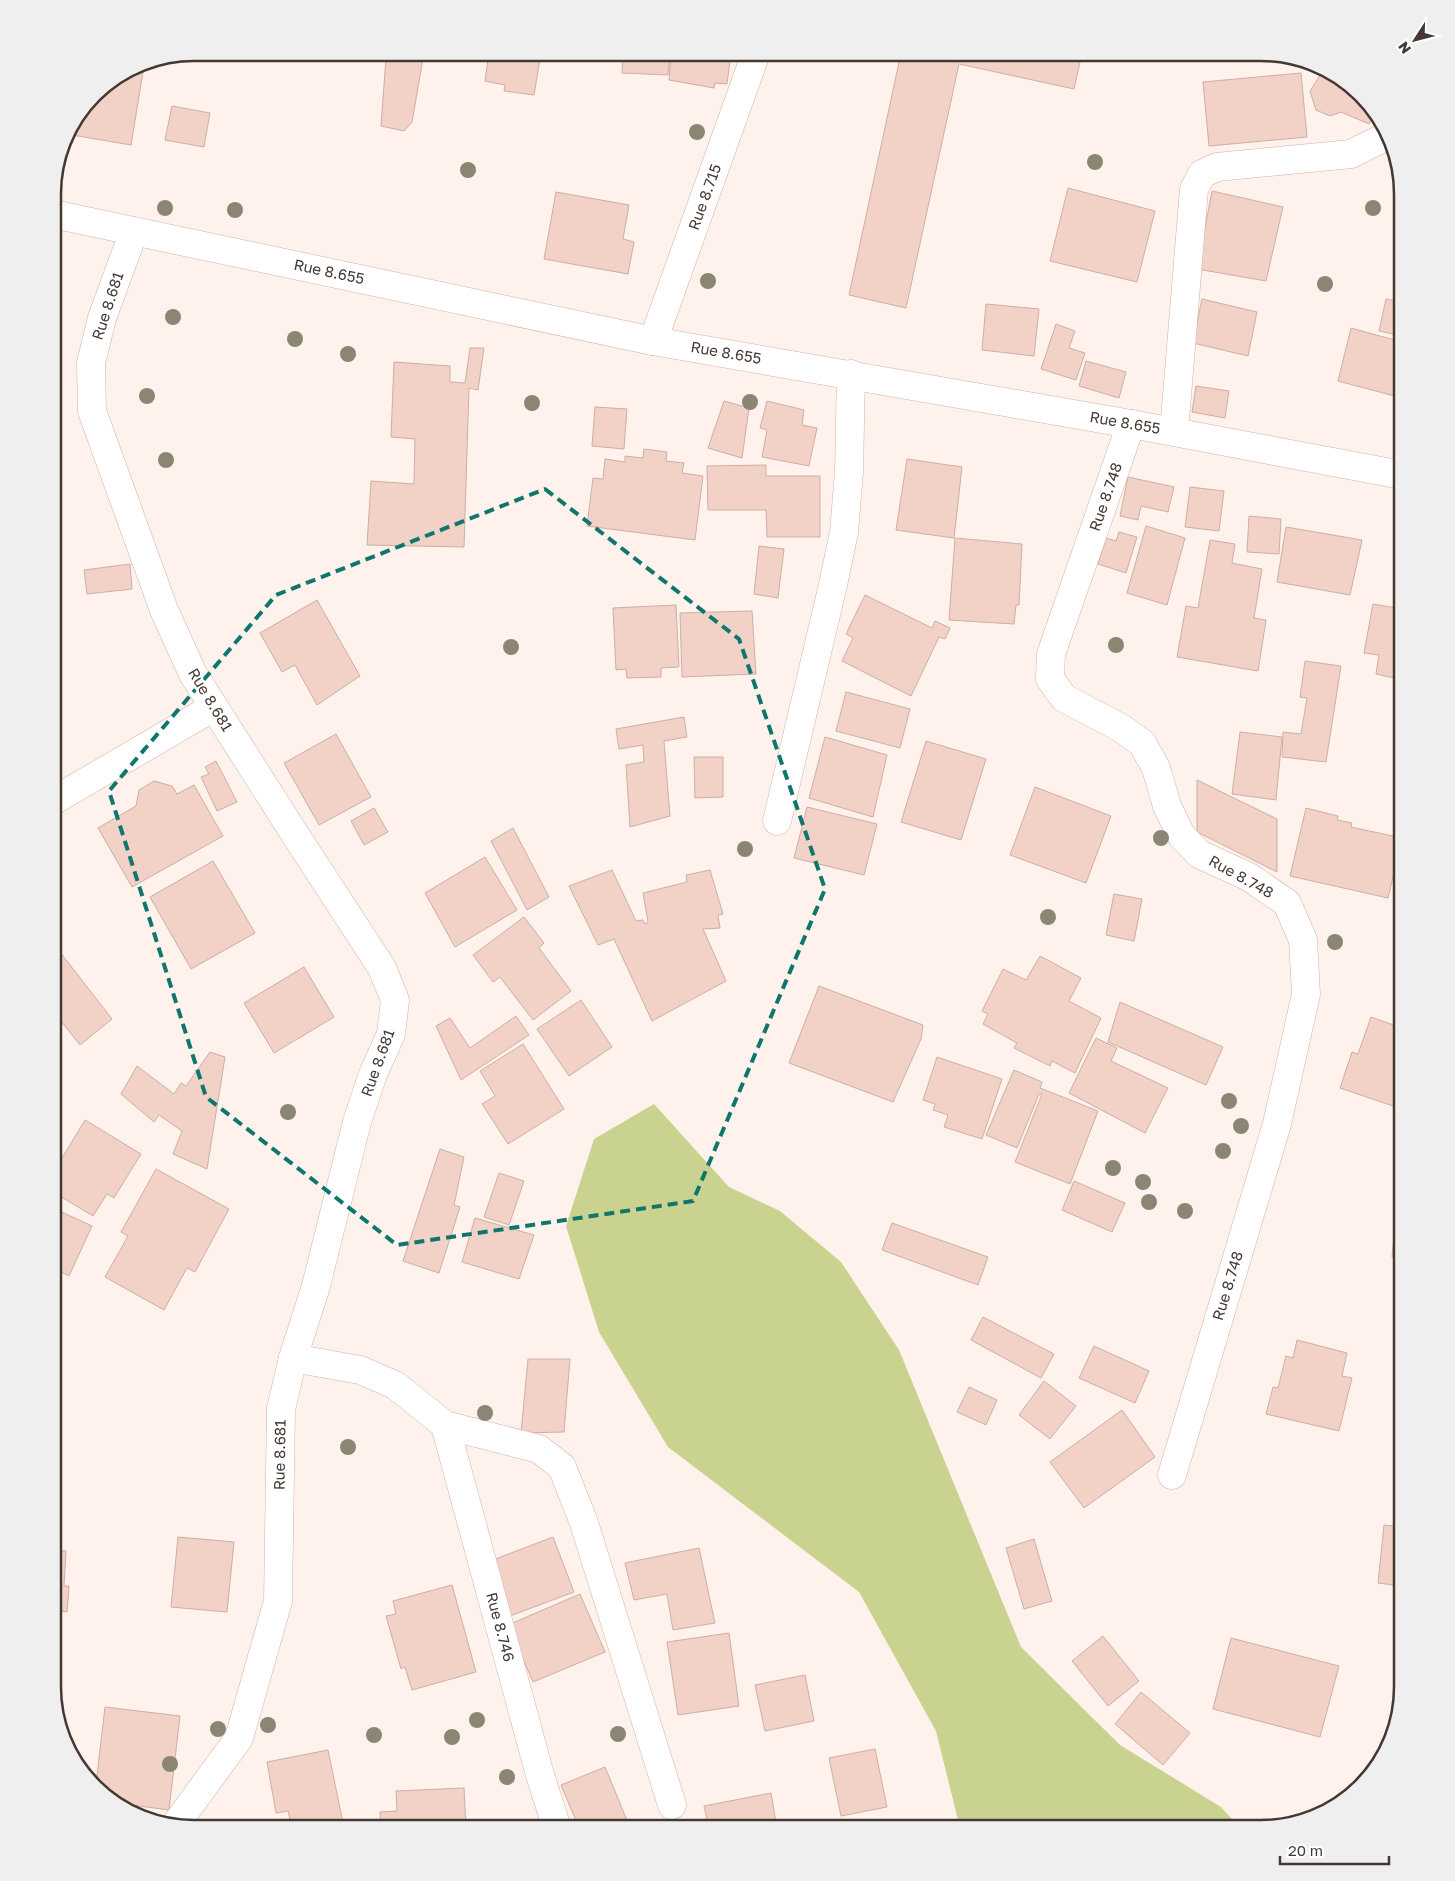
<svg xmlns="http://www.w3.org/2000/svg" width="1455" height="1881" viewBox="0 0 1455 1881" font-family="'Golos Text',sans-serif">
<rect width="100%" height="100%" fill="#fff2ed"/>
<path fill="#cad290" d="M654,1104L729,1187L780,1211L841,1262L899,1350L1021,1647L1120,1745L1221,1807L1240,1828H960L936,1731L859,1592L668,1447L599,1332L566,1226L594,1139Z"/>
<g fill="#f2d2c7" stroke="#cdaea4">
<path d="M390,53H424L412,122L404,131L381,126L386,58Z"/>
<path d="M489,53H541L534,95L504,91L505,85L485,81Z"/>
<path d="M623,53H670L668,75L622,73Z"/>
<path d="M671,53H731L727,84L715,83L714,88L669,80Z"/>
<path d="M901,53H1082L1074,89L959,64L906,308L849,295Z"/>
<path d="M1324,69L1331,71L1375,113L1369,124L1341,112L1330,116L1316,110L1310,91Z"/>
<path d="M130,70L143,72L131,145L66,134L101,88Z"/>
<path d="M1301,73L1307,137L1209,146L1203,82Z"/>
<path d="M172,106L210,113L204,147L165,140Z"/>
<path d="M1068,188L1155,211L1137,282L1050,261Z"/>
<path d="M1212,191L1283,207L1266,281L1197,269Z"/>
<path d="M556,192L629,205L623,239L634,242L628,274L544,259Z"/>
<path d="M1202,299L1257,312L1248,356L1193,343Z"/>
<path d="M1386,299L1402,302V336L1379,331Z"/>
<path d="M986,304L1039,309L1034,356L982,350Z"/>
<path d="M1056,324L1075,331L1069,348L1085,353L1076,380L1041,369Z"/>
<path d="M1351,328L1402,342V398L1338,381Z"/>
<path d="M470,348H484L478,390L469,388L464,547L367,545L371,481L414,484L415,439L391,437L394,362L450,366V382L465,383Z"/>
<path d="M1086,361L1126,372L1119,398L1079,386Z"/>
<path d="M1196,386L1229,391L1225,418L1192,412Z"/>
<path d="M724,401L749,408L742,458L708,448Z"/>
<path d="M767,401L804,410L802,425L817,428L809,466L762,457L767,430L760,428Z"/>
<path d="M595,407L627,409L624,449L592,446Z"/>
<path d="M644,449L667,452L666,461L684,463L682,473L703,476L695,540L587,526L593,478L603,479L605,459L625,462V456L643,458Z"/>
<path d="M907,459L962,467L954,538L896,530Z"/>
<path d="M766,465V476H820V537H767L766,510H708L707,466Z"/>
<path d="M1128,477L1174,487L1168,512L1141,506L1138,520L1120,516Z"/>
<path d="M1190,487L1224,491L1219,531L1185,527Z"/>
<path d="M1249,516L1281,519L1279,554L1247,552Z"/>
<path d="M1146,526L1185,538L1167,605L1127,593Z"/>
<path d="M1286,527L1362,540L1350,595L1277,582Z"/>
<path d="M1119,532L1137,537L1126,573L1098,564L1106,538L1116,541Z"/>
<path d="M955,538L1022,544L1019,605H1016L1014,624L949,620Z"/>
<path d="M1210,540L1235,544L1232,563L1262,569L1254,618L1266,620L1258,671L1177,657L1186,606L1198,608Z"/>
<path d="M759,546L784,549L778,598L754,594Z"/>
<path d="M130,564L132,589L87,594L84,570Z"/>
<path d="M865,595L932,628L935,621L950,628L945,639L939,637L911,696L842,661L853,638L846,634Z"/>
<path d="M317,600L360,676L317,705L295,665L282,672L260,633Z"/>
<path d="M1373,604L1402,609V661L1399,679L1376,674L1379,655L1364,653Z"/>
<path d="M676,605L679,667L661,668V677L627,678L626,669L616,670L613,608Z"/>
<path d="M752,611L756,674L682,677L680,613Z"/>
<path d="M1305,661L1341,666L1326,762L1282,757L1283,732L1301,734L1307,698L1300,697Z"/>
<path d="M846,692L910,709L900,748L836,731Z"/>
<path d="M684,717L687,737L664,741L670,816L630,827L626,765L644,762L643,745L619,749L616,729Z"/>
<path d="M1240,732L1282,737L1276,800L1232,794Z"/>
<path d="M336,734L371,797L319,825L284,763Z"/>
<path d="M825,737L887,755L873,817L809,798Z"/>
<path d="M926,741L986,759L961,840L901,822Z"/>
<path d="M694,757H723V797L695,798Z"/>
<path d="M216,761L237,802L217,811L201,777L209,774L205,767Z"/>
<path d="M1197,780L1277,819V872L1197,832Z"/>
<path d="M154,781L172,786L177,794L194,785L223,836L132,887L98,828L136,806L139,790Z"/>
<path d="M1035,787L1111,816L1086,883L1010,855Z"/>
<path d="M807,807L877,824L864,875L794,858Z"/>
<path d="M374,808L388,832L364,845L351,821Z"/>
<path d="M1306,808L1338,816L1337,820L1352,823L1351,827L1402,838L1388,898L1290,876Z"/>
<path d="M513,828L549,897L527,910L491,841Z"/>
<path d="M485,857L517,910L455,947L425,893Z"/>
<path d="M213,861L255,933L191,969L150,897Z"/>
<path d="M612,870L636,921L643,920L645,924L648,922L643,893L687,882L686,875L710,870L723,914L718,915L720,928L703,929L726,981L652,1021L614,939L598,945L569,886Z"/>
<path d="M1114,894L1142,899L1134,941L1106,935Z"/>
<path d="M524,917L544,943L539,948L571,991L533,1020L500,977L493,982L473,955Z"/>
<path d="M53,943L112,1019L80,1045L53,1011Z"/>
<path d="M1040,956L1081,978L1069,1001L1101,1018L1075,1073L1052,1061L1050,1066L1014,1048L1017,1043L983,1024L988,1014L982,1011L1003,969L1026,980Z"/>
<path d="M304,967L334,1017L274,1053L244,1003Z"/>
<path d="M819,986L923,1025L921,1039L893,1102L789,1063Z"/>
<path d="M581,1000L612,1047L569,1076L537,1029Z"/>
<path d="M1120,1002L1223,1047L1206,1085L1108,1042Z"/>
<path d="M516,1016L529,1035L461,1080L436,1026L450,1018L470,1048Z"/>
<path d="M1371,1017L1402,1028V1078L1393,1106L1340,1088L1352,1052L1358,1054Z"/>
<path d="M1096,1038L1117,1048L1111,1061L1168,1088L1145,1133L1069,1093Z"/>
<path d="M523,1044L564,1109L508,1144L482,1104L495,1096L480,1071Z"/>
<path d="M210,1052L225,1057L207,1169L173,1154L182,1131L159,1115L154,1122L121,1094L137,1066L174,1094L181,1083L186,1086Z"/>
<path d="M937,1057L1002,1079L982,1139L944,1127L948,1115L933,1110L935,1104L923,1100Z"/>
<path d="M1014,1070L1042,1082L1040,1088L1098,1111L1070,1184L1015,1162L1042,1094H1039L1017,1148L986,1135Z"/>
<path d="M85,1120L141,1154L114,1198L107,1194L93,1216L53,1192V1173Z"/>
<path d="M440,1149L464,1157L454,1205L460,1207L439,1273L403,1261Z"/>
<path d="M156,1169L229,1209L195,1272L187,1268L164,1310L105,1277L128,1236L121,1232Z"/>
<path d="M499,1173L524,1181L509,1225L484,1217Z"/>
<path d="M1074,1181L1125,1203L1112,1232L1062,1210Z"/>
<path d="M1399,1186H1402V1258L1392,1257Z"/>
<path d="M53,1208L92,1226L69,1276L53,1268Z"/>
<path d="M475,1218L534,1235L519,1279L462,1262Z"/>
<path d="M892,1223L988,1257L978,1285L882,1250Z"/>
<path d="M983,1317L1054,1354L1041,1378L971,1340Z"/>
<path d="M1297,1340L1347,1353L1342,1376L1352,1378L1339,1431L1266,1414L1273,1387L1278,1388L1286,1356L1293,1358Z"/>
<path d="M1094,1346L1149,1371L1135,1403L1079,1378Z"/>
<path d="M528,1359H570L564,1432L521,1433Z"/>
<path d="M1044,1381L1076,1406L1050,1439L1019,1415Z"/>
<path d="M969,1387L997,1400L986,1425L957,1412Z"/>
<path d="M1122,1410L1155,1457L1084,1508L1050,1462Z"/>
<path d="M1384,1525L1402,1527V1594H1400L1401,1586L1378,1583Z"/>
<path d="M178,1537L234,1542L227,1612L171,1607Z"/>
<path d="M553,1537L574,1592L510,1616L490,1561Z"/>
<path d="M1034,1539L1052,1601L1024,1609L1006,1548Z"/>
<path d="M699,1548L715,1623L673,1630L667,1594L634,1600L625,1563Z"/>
<path d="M53,1550L66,1551L64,1586H69L67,1612L61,1611L60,1630H53Z"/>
<path d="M452,1585L476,1672L412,1690L405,1667L401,1669L386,1616L396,1614L393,1601Z"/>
<path d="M580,1594L605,1652L533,1682L508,1625Z"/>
<path d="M729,1633L739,1706L678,1715L667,1642Z"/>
<path d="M1103,1636L1139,1681L1108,1706L1072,1661Z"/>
<path d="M1231,1638L1339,1666L1320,1737L1213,1709Z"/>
<path d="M805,1675L814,1721L765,1731L755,1685Z"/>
<path d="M1141,1692L1190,1733L1163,1765L1115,1724Z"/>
<path d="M105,1707L180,1716L169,1810L117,1803L96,1784Z"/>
<path d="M875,1749L887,1807L841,1816L829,1758Z"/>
<path d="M328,1750L344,1828H292L288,1811L276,1813L267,1762Z"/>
<path d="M605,1767L629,1825L619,1828H579L561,1785Z"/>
<path d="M464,1788L466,1828H381L380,1812L397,1811L396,1791Z"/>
<path d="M771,1793L777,1828H709L704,1806Z"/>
</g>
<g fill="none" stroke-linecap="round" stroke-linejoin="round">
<g stroke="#d1b3a6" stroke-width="29">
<g id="minor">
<path d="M53,214L653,341L1131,424L1402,475"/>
<path d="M134,231L102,318L91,363L92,411L164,610L193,674L296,836L382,968L395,1000L391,1034L373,1074L357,1122L316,1286L293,1358L281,1409L278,1601L239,1738L176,1824"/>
<path d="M653,341L756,53"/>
<path d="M1131,424L1051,654L1050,679L1064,698L1121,728L1142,743L1156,768L1167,806L1181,835L1199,854L1249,877L1287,903L1303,940L1306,994L1277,1124L1172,1475"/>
<path d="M1174,432L1194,189L1202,174L1217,167L1351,154L1385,137"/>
<path d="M53,801L214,707"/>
<path d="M777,821L833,585L844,532L849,472L851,374"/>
<path d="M293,1358L360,1370L395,1385L445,1425L539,1449L562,1467L584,1523L672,1805"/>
<path d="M445,1425L540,1775L557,1828"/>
</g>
</g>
<use href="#minor" stroke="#fff" stroke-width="28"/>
</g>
<g fill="#8a8673">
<circle cx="697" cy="132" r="8"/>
<circle cx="1095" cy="162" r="8"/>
<circle cx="468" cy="170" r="8"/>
<circle cx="165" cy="208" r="8"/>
<circle cx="1373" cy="208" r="8"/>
<circle cx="235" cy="210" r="8"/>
<circle cx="708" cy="281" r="8"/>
<circle cx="1325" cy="284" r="8"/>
<circle cx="173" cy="317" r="8"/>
<circle cx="295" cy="339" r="8"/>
<circle cx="348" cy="354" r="8"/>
<circle cx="147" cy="396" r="8"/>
<circle cx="750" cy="402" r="8"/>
<circle cx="532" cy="403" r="8"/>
<circle cx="166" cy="460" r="8"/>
<circle cx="1116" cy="645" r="8"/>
<circle cx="511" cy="647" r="8"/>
<circle cx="1161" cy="838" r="8"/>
<circle cx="745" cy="849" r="8"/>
<circle cx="1048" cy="917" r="8"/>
<circle cx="1335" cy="942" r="8"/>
<circle cx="1229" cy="1101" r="8"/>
<circle cx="288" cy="1112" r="8"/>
<circle cx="1241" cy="1126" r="8"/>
<circle cx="1223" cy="1151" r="8"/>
<circle cx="1113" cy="1168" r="8"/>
<circle cx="1143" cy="1182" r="8"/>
<circle cx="1149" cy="1202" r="8"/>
<circle cx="1185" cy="1211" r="8"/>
<circle cx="485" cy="1413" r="8"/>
<circle cx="348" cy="1447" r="8"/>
<circle cx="477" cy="1720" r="8"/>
<circle cx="268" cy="1725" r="8"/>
<circle cx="218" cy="1729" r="8"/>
<circle cx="618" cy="1734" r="8"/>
<circle cx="374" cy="1735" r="8"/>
<circle cx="452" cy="1737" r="8"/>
<circle cx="170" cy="1764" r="8"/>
<circle cx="507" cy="1777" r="8"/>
</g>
<path fill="none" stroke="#0f766e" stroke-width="4" stroke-dasharray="10 6" stroke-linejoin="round" d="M545,489L739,639L825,889L693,1201L397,1245L206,1097L109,791L276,595Z"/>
<g text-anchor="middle" stroke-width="5" stroke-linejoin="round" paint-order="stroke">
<g font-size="15" fill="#443833" stroke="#fff">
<text transform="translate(705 197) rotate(-70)" y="5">Rue 8.715</text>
<text transform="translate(329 272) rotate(12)" y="5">Rue 8.655</text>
<text transform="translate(108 306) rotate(-72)" y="5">Rue 8.681</text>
<text transform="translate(726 353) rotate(10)" y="5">Rue 8.655</text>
<text transform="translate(1125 423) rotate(10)" y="5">Rue 8.655</text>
<text transform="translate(1106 497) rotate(-71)" y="5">Rue 8.748</text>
<text transform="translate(210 700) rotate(59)" y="5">Rue 8.681</text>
<text transform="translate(1241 877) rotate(29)" y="5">Rue 8.748</text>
<text transform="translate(378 1063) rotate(-70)" y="5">Rue 8.681</text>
<text transform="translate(1228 1286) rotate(-73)" y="5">Rue 8.748</text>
<text transform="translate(280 1455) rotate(-89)" y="5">Rue 8.681</text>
<text transform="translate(500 1627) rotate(75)" y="5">Rue 8.746</text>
</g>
</g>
<path d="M0 0H1455V1881H0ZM194 61H1261A133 133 0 0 1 1394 194V1687A133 133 0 0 1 1261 1820H194A133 133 0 0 1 61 1687V194A133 133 0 0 1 194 61Z" fill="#f0efef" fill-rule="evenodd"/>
<path fill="none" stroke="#443833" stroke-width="2.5" d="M194 61H1261A133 133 0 0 1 1394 194V1687A133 133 0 0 1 1261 1820H194A133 133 0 0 1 61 1687V194A133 133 0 0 1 194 61Z"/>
<g transform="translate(1415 40) rotate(234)" stroke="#ffffff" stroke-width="4" paint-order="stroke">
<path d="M0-4L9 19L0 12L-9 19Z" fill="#443833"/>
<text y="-8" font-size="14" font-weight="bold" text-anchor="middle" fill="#443833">N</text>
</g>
<path d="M1280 1856v8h109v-8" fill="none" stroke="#443833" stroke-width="2.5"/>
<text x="1288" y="1856" font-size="15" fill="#443833" stroke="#ffffff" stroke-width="4" paint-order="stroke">20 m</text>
</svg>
